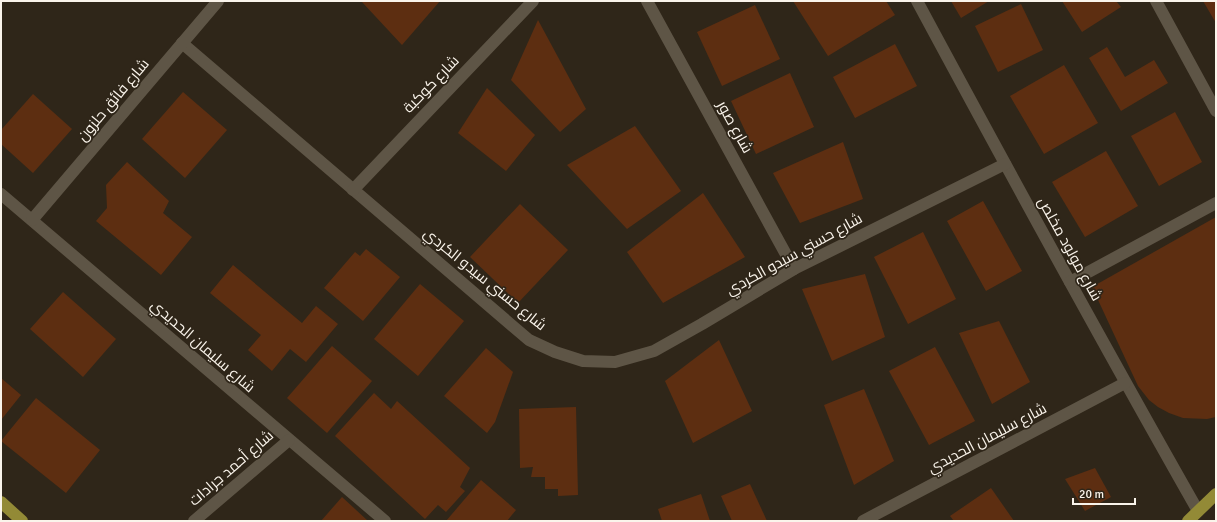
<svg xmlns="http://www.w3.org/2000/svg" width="1217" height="522" viewBox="0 0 1217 522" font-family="Signika,Cairo,sans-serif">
<rect width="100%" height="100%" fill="#2f2619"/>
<g fill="#5d2e11">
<path d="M363,1H440L402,45L362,2Z"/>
<path d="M793,1H886L895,15L828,56Z"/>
<path d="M951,1H989L961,18Z"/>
<path d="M1062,1H1116L1121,7L1082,32Z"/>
<path d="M1203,1H1216V23Z"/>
<path d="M1021,4L1043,50L998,72L975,26Z"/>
<path d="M755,5L780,59L722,86L697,32Z"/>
<path d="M538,20L586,109L560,132L511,80Z"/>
<path d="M895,44L917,86L855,118L833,77Z"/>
<path d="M1107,47L1125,77L1154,60L1168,83L1121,111L1089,58Z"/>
<path d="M1064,65L1098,123L1044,154L1010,96Z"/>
<path d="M790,73L814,127L756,154L731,101Z"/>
<path d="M487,88L535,135L506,171L458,133Z"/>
<path d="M183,92L227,130L185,178L142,139Z"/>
<path d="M33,94L72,129L33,173L1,144V130Z"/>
<path d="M1175,112L1202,162L1159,186L1131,136Z"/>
<path d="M635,126L681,191L627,229L567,165Z"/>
<path d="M843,142L863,199L800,223L773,173Z"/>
<path d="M1106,151L1138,206L1085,237L1052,182Z"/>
<path d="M127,162L169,201L163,213L192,237L161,275L96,221L107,208L106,185Z"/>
<path d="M703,193L745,257L663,303L627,252Z"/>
<path d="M983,201L1022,271L986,291L947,221Z"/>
<path d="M520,204L568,250L518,303L470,257Z"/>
<path d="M1216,217V417L1207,419L1183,418L1169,413L1158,407L1149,400L1138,386L1092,287Z"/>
<path d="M923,232L956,299L908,324L874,257Z"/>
<path d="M366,249L400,277L363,321L324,288L355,252L360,256Z"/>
<path d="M233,265L302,323L316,306L338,324L306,362L290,349L272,371L248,350L261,335L210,293Z"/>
<path d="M865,274L885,337L832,361L802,289Z"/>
<path d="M420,284L464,321L418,376L374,339Z"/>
<path d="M63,292L116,339L83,377L30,329Z"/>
<path d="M999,321L1030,382L992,404L959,333Z"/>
<path d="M719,340L752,411L693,443L665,381Z"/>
<path d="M332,346L372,381L327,433L287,398Z"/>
<path d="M935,347L975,421L929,445L889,371Z"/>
<path d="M486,348L513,372L495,422L487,433L444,396Z"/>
<path d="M1,378L21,395L1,420Z"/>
<path d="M864,389L894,461L854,485L824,405Z"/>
<path d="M374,393L391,409L397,401L470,468L460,487L465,491L446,512L438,505L425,519L335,436Z"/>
<path d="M36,398L100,450L66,493L1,441Z"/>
<path d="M576,407L578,495L558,496V489H545V477H531L533,467L520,468L519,409Z"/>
<path d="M1095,468L1111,497L1085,511L1065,479Z"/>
<path d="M481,480L516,510L507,521H446Z"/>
<path d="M750,484L767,521H732L721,496Z"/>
<path d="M991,488L1014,521H954L950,516Z"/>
<path d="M701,494L710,521H662L658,509Z"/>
<path d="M342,497L368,521H321Z"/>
</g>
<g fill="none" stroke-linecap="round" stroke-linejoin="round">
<g stroke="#5e5546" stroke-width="12">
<path d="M647,1L794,269"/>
<path d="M917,1C1009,172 1102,342 1198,511"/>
<path d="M1156,1L1216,111"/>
<path d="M182,43L529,340L555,352L583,361L615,362L654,351L702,324L794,269L1005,164"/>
<path d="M353,190L533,1"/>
<path d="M1,194L385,521"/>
<path d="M32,220L218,1"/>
<path d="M1070,282L1216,203"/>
<path d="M194,521L289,440"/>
<path d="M863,521L1125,383"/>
</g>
<g stroke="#938a36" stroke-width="12">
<path d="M1,502L22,521"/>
<path d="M1188,521L1216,494"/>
</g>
</g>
<g text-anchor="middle" stroke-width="3.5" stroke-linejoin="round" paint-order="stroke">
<g font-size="15" fill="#faf4eb" stroke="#2f2619">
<text transform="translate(431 84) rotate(-46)" y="5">شارع كوكبة</text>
<text transform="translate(113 100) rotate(-50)" y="5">شارع فائق حلزون</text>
<text transform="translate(735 127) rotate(61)" y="5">شارع صور</text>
<text transform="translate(1070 249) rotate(61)" y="5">شارع مولود مخلص</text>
<text transform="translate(794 254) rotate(-29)" y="5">شارع حسني سيدو الكردي</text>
<text transform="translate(485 279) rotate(39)" y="5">شارع حسني سيدو الكردي</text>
<text transform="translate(203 346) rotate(41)" y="5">شارع سليمان الحديدي</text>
<text transform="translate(987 438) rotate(-28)" y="5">شارع سليمان الحديدي</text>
<text transform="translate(231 468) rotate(-41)" y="5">شارع أحمد جرادات</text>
</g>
</g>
<rect width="1217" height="522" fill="none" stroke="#faf4eb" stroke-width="4"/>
<path d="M1073 498v6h62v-6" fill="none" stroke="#faf4eb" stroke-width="2"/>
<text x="1079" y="498" font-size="12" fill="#faf4eb" stroke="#2f2619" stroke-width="3" paint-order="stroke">20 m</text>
</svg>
